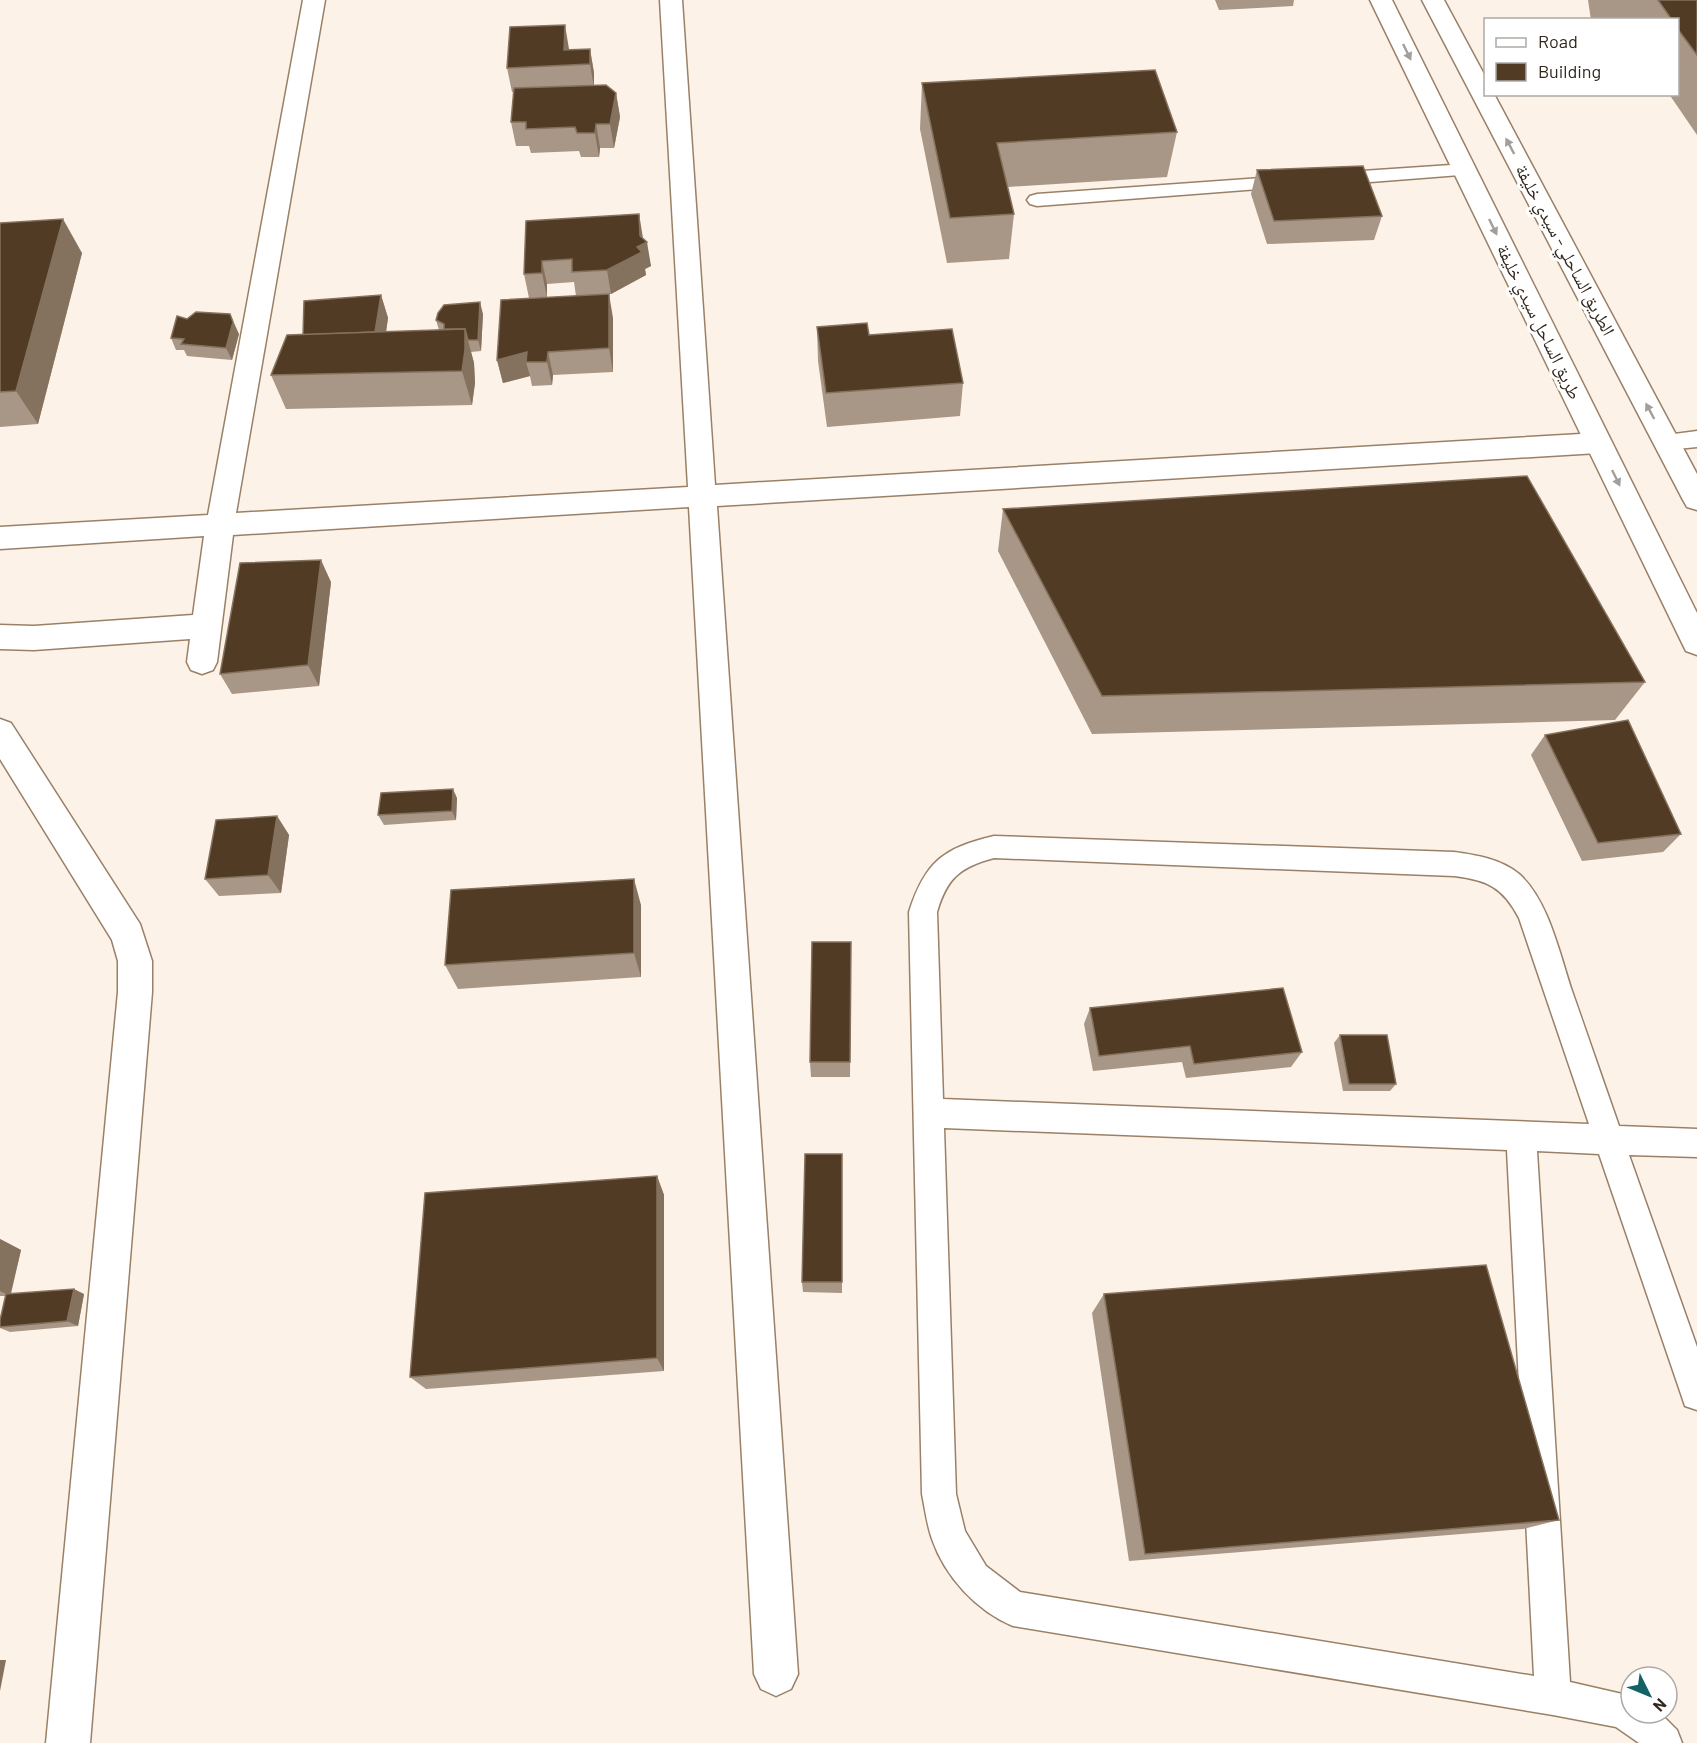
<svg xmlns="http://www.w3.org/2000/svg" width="1697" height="1743" viewBox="0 0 1697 1743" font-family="Barlow,'Noto Naskh Arabic',sans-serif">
<rect width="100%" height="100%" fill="#fdf2e7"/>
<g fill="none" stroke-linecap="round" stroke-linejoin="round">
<g stroke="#9a8067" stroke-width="3">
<g id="lane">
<path d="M1466,164L1473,166L1476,170L1473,174L1332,185L1325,183L1322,179L1325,175L1332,173Z"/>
<path d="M1291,176L1298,178L1301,182L1298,186L1037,206L1030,204L1027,200L1030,196L1037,194Z"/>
<path d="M1697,431V447L1667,450L1659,448L1656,442L1659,436Z"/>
<path d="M994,836L1454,852C1476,855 1501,859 1519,874C1548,899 1560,955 1572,991C1588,1036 1603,1081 1619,1126L1697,1129V1157L1629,1155L1697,1347V1410L1685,1406L1681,1394L1599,1154L1537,1151L1570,1682L1631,1696V1713H1660L1677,1730L1682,1743H1639L1616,1727L1553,1715L1013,1626C977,1611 945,1577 932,1539C927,1525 925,1509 922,1494L909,912C925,862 943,848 994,836ZM994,858L1454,876C1487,880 1503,887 1519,918L1589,1124L943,1099L937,912C947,878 960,867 994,858ZM944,1128L1507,1150L1534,1676L1020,1592L986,1566L965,1531L956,1494Z"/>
</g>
</g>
<g stroke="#9a8067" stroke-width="3">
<g id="street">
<path d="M303,0H325L236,513L688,487L660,0H682L715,485L1598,433L1608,436L1612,443L1608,450L1598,453L717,506L798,1674L791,1689L776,1696L761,1689L754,1674L689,507L233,535L217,662L213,670L202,674L191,670L187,662L190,639L34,650L0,649V625L34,626L193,615L204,536L0,549V527L208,515Z"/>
<path d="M0,719L11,723L140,924L152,961V992L90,1743H46L118,992V961L112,940L0,759Z"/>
</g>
</g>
<g stroke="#9a8067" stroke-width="3">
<g id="highway">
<path d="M1370,0H1392L1697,613V655L1686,651L1682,643Z"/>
<path d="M1422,0H1444L1486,78V94H1494L1697,474V510L1687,507L1683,500Z"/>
</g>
</g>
<use href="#lane" fill="#fff" fill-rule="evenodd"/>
<use href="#street" fill="#fff" fill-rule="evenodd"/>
<use href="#highway" fill="#fff" fill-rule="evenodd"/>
</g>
<g fill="#a89686">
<path d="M1215,0H1294L1293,6L1219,10Z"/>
<path d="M1588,0H1697V135L1669,94H1677V20H1591Z"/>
<path d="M590,49L594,73V85L616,93L620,117L614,148H600L599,157H581L579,151L531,153L529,146H516L511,122L514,92H512L507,68Z"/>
<path d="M922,83L1177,132L1167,177L1008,187L1014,214L1009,259L947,263L920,129Z"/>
<path d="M1257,170L1382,216L1374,240L1267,244L1251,194Z"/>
<path d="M526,221L643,238L651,266L645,269L646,275L611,294L576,296L574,282L547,284V297L529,298L524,274Z"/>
<path d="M0,223L82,253L38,424L0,427Z"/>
<path d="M381,295L388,318L386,332L439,330L436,320L483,314L481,351L471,352L474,363L475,383L472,405L286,409L271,375Z"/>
<path d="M613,318V372L553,375L552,385L532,386L530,376L503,383L497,360Z"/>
<path d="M817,327L869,335L963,383L960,416L827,427L818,361Z"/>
<path d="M239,334L232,360L187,356L184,350H176L171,338Z"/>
<path d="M1003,509L1645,682L1615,720L1092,734L998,551Z"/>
<path d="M331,582L319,686L232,694L220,674Z"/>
<path d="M1545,735L1681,834L1663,852L1582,861L1531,755Z"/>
<path d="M457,798L456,820L384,825L378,815Z"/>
<path d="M277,816L289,835L281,893L219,896L205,879Z"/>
<path d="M641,905V977L458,989L445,965Z"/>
<path d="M851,942L850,1077H811L810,1062Z"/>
<path d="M1090,1008L1302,1052L1291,1067L1186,1078L1182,1062L1093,1071L1084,1024Z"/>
<path d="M1340,1035L1396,1084L1390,1091H1343L1334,1043Z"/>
<path d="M842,1154V1293L803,1292L802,1282Z"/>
<path d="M657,1176L664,1195V1371L426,1389L410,1377Z"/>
<path d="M0,1239L21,1250L11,1294H84L78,1326L10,1332L0,1328V1320L5,1296H0Z"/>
<path d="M1104,1294L1559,1520L1523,1529L1129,1561L1092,1313Z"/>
</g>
<g fill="#85725e">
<path d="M565,25L569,49V65L564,50Z"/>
<path d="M590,49L594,73V88L590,64Z"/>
<path d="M616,93L620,117L614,148L610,124Z"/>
<path d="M596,124L600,148L599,157L595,133Z"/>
<path d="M639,214L643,238L647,242L651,266L645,269L646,275L611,294L607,270L637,247L640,236Z"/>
<path d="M63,219L82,253L38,424L16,391Z"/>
<path d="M542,261L547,284V297L542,273Z"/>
<path d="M609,294L613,318V372L609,348Z"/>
<path d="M381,295L388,318L382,359L374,336Z"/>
<path d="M480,302L483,314L481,351L478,340Z"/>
<path d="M230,314L239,334L232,360L226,348Z"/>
<path d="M465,329L474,363L475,383L472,405L462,371Z"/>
<path d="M527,352L526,362L530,376L503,383L497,360Z"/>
<path d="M548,352L553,375L552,385L547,362Z"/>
<path d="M321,560L331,582L319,686L308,665Z"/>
<path d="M453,789L457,798L456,820L452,811Z"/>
<path d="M277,816L289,835L281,893L268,875Z"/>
<path d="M634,879L641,905V977L634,953Z"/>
<path d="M657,1176L664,1195V1371L657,1358Z"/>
<path d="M0,1239L21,1250L10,1296L0,1291Z"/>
<path d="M74,1289L84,1294L78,1326L67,1321Z"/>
<path d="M0,1660H6L0,1691Z"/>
</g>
<g fill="#523b24" stroke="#85725e" stroke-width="1.5">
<path d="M1658,0H1697V55L1677,28V20H1672Z"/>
<path d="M565,25L564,50L590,49V64L507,68L510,27Z"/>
<path d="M1155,70L1177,132L997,143L1014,214L950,218L922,83Z"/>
<path d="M606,85L616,93L610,124H596L595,133H577L575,127L526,129V122H511L514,88Z"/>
<path d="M1363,166L1382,216L1274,221L1257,170Z"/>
<path d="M639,214L640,236L647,242L637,247L642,252L607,270L572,272V259L542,261V273L524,274L526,221Z"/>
<path d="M63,219L16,391L0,392V223Z"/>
<path d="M609,294V348L548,352L547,362H526L527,352L497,360L501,300Z"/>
<path d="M381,295L375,332L303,335L304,301Z"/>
<path d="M480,302L478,340H468L465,329H444V324L436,320L438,313L444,305Z"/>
<path d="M196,312L230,314L233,322L226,348L181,344L184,339L171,338L177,316L187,319Z"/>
<path d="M867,323L869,335L952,329L963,383L826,393L817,327Z"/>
<path d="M465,329V350L462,371L271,375L287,335Z"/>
<path d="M1527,476L1645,682L1102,696L1003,509Z"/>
<path d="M321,560L308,665L220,674L240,563Z"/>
<path d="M1628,720L1681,834L1598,843L1545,735Z"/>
<path d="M453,789L452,811L378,815L381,793Z"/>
<path d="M277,816L268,875L205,879L216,820Z"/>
<path d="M634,879V953L445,965L451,890Z"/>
<path d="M812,942H851L850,1062H810Z"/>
<path d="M1283,988L1302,1052L1194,1064L1190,1046L1099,1056L1090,1008Z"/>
<path d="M1340,1035H1387L1396,1084H1349Z"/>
<path d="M805,1154H842V1282H802Z"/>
<path d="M657,1176V1358L410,1377L425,1193Z"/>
<path d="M1486,1265L1559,1520L1145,1554L1104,1294Z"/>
<path d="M74,1289L67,1321L0,1327V1320L6,1294Z"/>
</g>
<defs><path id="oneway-solid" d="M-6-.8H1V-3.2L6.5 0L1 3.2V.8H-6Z" transform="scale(1.5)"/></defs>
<g fill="#a39e99">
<use href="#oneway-solid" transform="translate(1407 52) rotate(64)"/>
<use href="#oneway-solid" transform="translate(1510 146) rotate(-118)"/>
<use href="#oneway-solid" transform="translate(1493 227) rotate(64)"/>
<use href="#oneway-solid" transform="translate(1650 411) rotate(-118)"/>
<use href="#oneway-solid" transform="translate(1616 478) rotate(64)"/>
</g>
<g text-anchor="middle" stroke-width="6" stroke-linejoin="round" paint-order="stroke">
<g font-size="18" fill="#32271d" stroke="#fff">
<text transform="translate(1565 250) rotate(62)" y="6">الطريق الساحلي- سيدي خليفة</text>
<text transform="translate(1539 322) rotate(64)" y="6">طريق الساحل سيدي خليفة</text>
</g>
</g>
<rect x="1484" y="18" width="195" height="78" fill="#ffffff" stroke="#ada9a5" stroke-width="1.5"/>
<rect x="1496" y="38" width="30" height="9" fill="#ffffff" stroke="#ada9a5" stroke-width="1.5"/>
<text x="1538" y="48" font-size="18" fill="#32271d">Road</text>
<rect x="1496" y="63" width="30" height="18" fill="#523b24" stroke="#ada9a5" stroke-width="1.5"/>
<text x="1538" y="78" font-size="18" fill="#32271d">Building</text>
<g transform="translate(1649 1695) rotate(133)"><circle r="28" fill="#ffffff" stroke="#ada9a5" stroke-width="1.5"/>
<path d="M0-4.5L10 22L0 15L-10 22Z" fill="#136365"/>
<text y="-9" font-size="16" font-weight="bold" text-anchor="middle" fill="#32271d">N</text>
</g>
</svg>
